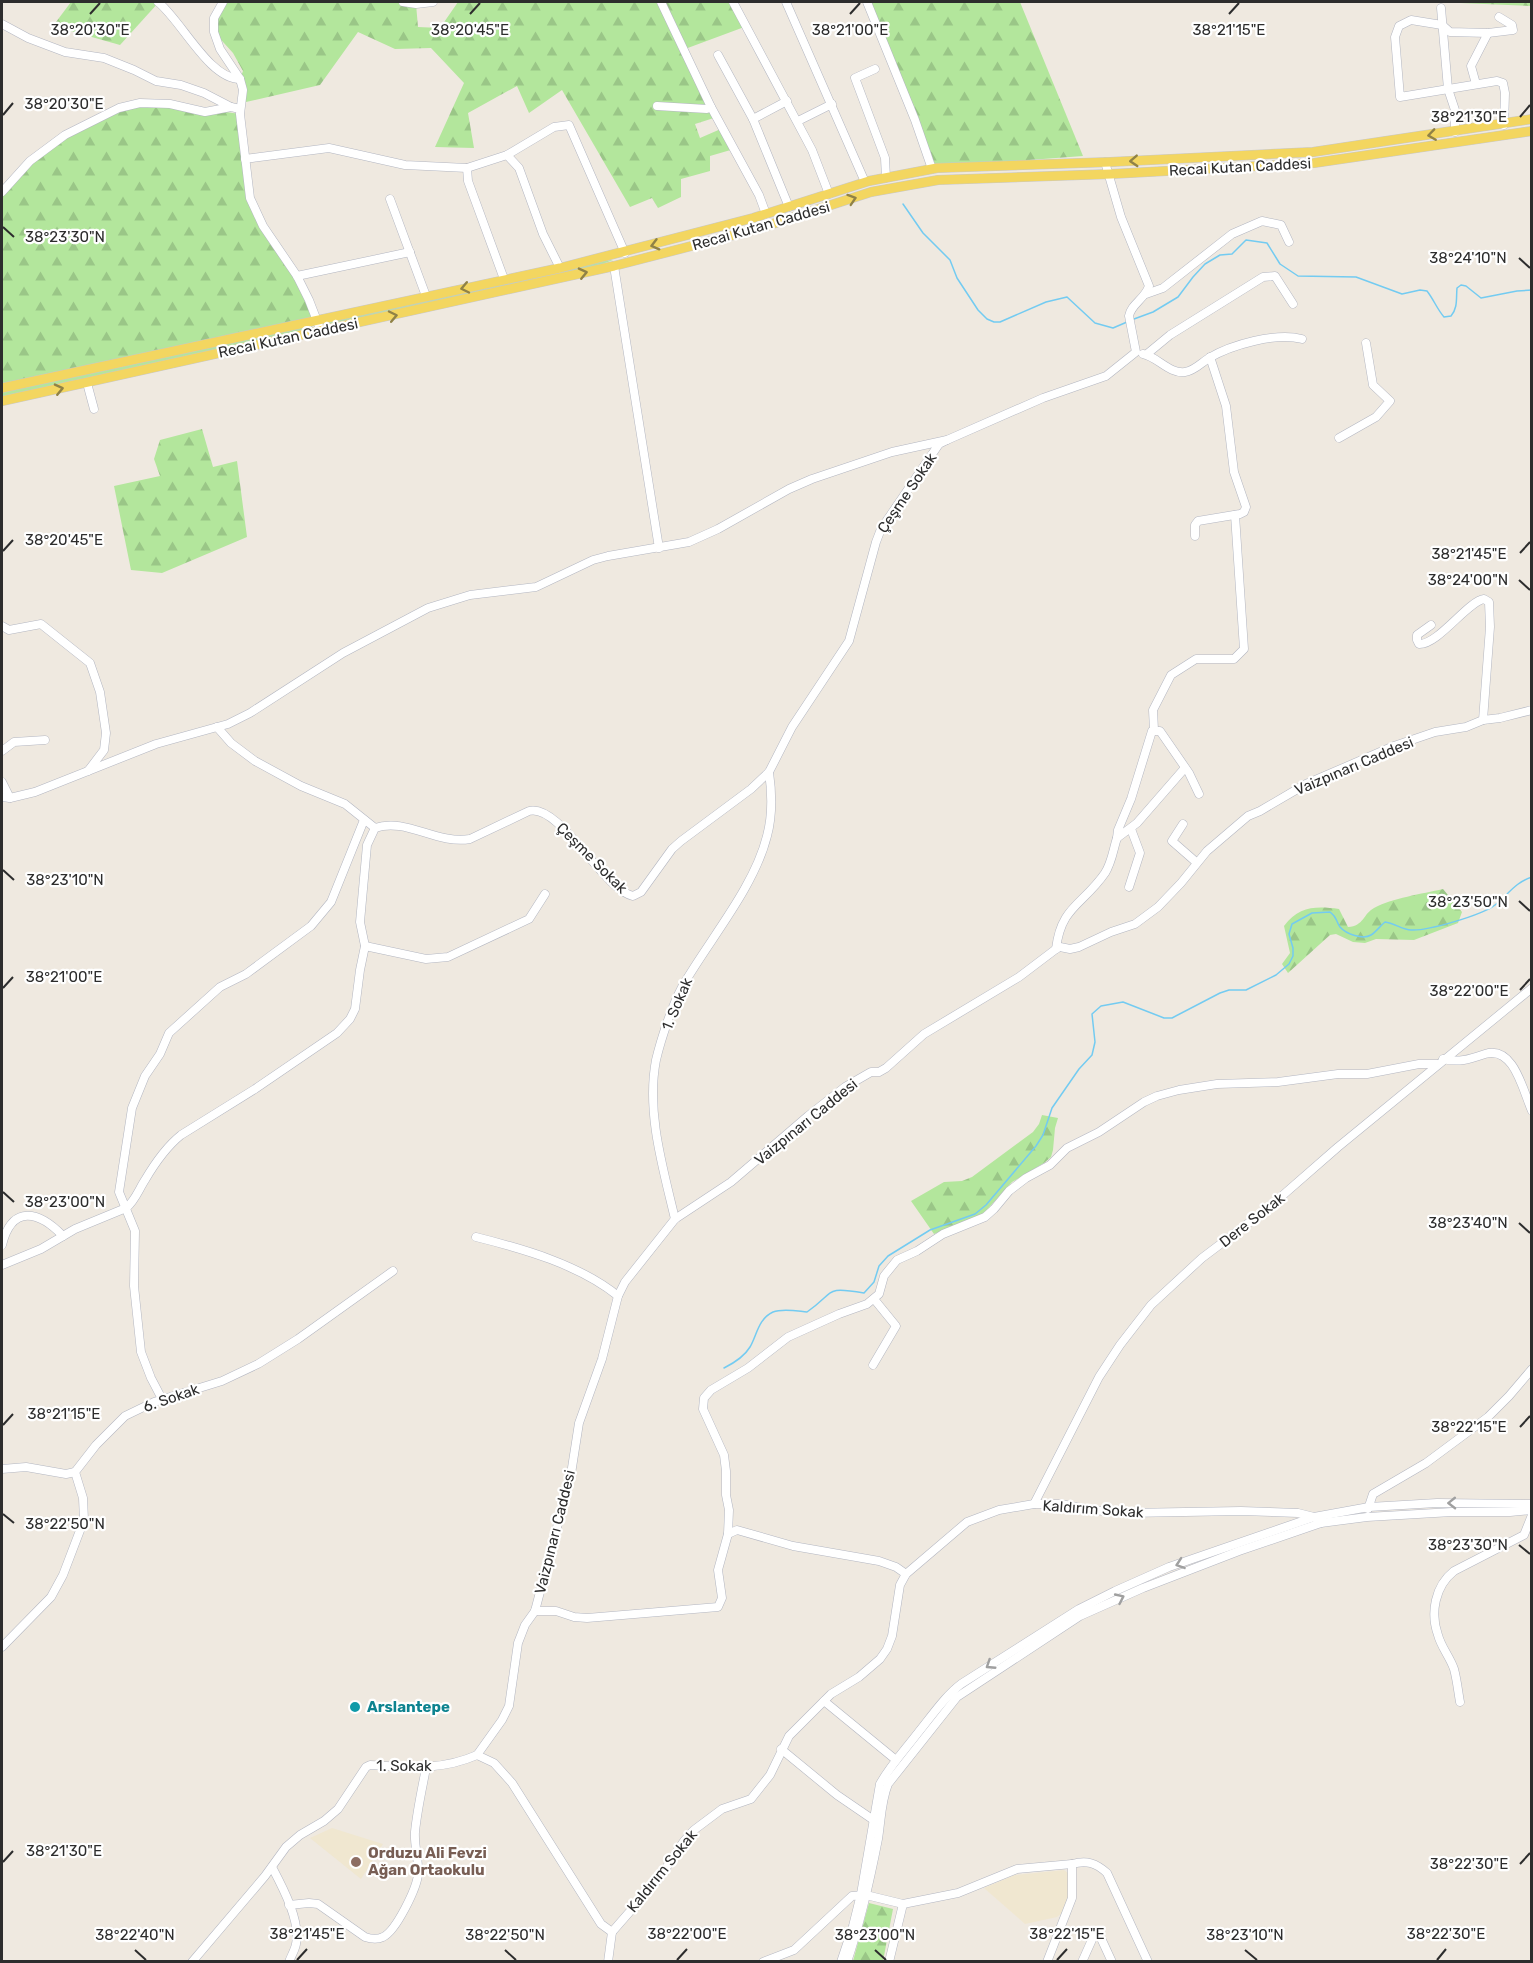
<svg xmlns="http://www.w3.org/2000/svg" width="1533" height="1963" viewBox="0 0 1533 1963" font-family="Rubik,sans-serif">
<defs>
<pattern id="forest-firs" width="22" height="20" patternUnits="userSpaceOnUse" patternTransform="scale(1.5)"><rect width="22" height="20" fill="#b3e69c"/><path d="M5 1l3.5 6h-7zM16 11l3.5 6h-7z" fill="#9ac687"/></pattern>
</defs>
<rect width="100%" height="100%" fill="#efe9e0"/>
<g fill="#f0e7d0">
<path d="M332,1828L383,1844L361,1879L310,1838Z"/>
<path d="M1064,1870L1068,1873L1070,1895L1063,1912L1057,1917L1025,1924L984,1888L1015,1875Z"/>
</g>
<g fill="#b3e69c">
<path d="M613,260L600,265L325,326L323,322L600,261Z"/>
<path d="M311,324L313,329L2,397V392Z"/>
</g>
<g fill="url(#forest-firs)">
<path d="M71,2H159L120,45L53,26Z"/>
<path d="M224,2H403L416,4L418,27L440,28L458,2H733L747,26L685,49L717,117L695,124L700,138L723,128L734,149L710,156V171L681,179V197L658,208L652,198L630,207L562,90L529,113L517,86L468,113L474,148L435,147L464,83L431,48L395,49L358,32L320,85L246,102L240,79L243,71L233,53L214,32Z"/>
<path d="M871,2H1020L1083,156L936,167Z"/>
<path d="M1436,2H1531L1532,6H1531Z"/>
<path d="M170,104L240,114L249,177L257,210L317,320L2,388V191L42,152L79,127L126,106Z"/>
<path d="M202,429L213,467L237,461L247,537L162,573L131,570L114,486L160,476L154,459L160,440Z"/>
<path d="M1443,889L1462,912L1458,923L1414,940L1376,939L1365,943L1353,942L1336,934L1330,935L1288,973L1282,964L1290,953L1284,926C1299,906 1316,906 1339,909L1348,927C1364,926 1363,914 1374,908C1392,898 1422,894 1443,889Z"/>
<path d="M1042,1115L1058,1118L1055,1128L1053,1150L1051,1157L1044,1163L1012,1182L983,1214L934,1234L911,1201L944,1182L962,1181L972,1177L1033,1132L1039,1124Z"/>
<path d="M869,1903L893,1909L883,1961H853Z"/>
</g>
<g fill="none" stroke-linecap="round" stroke-linejoin="round">
<g stroke="#73cbf1" stroke-width="1.5">
<path d="M903,204L923,233L950,260L957,278L978,310L987,319L994,322H1000L1046,302L1067,297L1095,323L1113,328L1127,322"/>
<path d="M1134,319L1153,312L1178,297L1193,277L1205,264L1220,255L1232,254L1246,240L1267,243L1280,264L1298,276L1356,277L1402,294L1420,290L1427,291C1434,300 1437,309 1444,317L1451,316C1458,308 1456,298 1457,288L1461,285L1466,286L1481,298L1517,291L1532,290"/>
<path d="M724,1368C734,1363 744,1357 750,1347C757,1335 758,1319 773,1312C783,1308 797,1311 807,1312C836,1292 823,1286 864,1293L874,1282L879,1266L888,1256L930,1230L975,1214L986,1205L1036,1146L1043,1135L1052,1108L1079,1069L1092,1055L1095,1042L1092,1014L1101,1006L1123,1002L1164,1018H1172L1220,993L1229,990H1246L1276,975L1289,964L1293,956V948L1289,934L1292,924L1312,913L1330,912C1338,918 1335,920 1340,927C1346,934 1363,940 1371,935C1376,932 1380,926 1385,922C1394,923 1403,930 1411,930C1428,931 1482,915 1495,905C1509,894 1514,883 1532,877"/>
</g>
<g stroke="#b3b6c1" stroke-width="9">
<g id="minor">
<path d="M158,2C181,20 209,79 240,79"/>
<path d="M223,2L214,18V32L220,49L240,79L243,90L240,114L250,198L263,226L297,276L309,300L319,326"/>
<path d="M403,2L416,4L433,2"/>
<path d="M661,2L711,107L759,195L766,214"/>
<path d="M733,2L812,150L829,194"/>
<path d="M786,2L865,182"/>
<path d="M867,2L915,120L932,169"/>
<path d="M1441,8L1448,89L1455,110V132"/>
<path d="M1499,17L1512,25L1513,30L1488,33L1450,32L1442,25L1411,20L1399,26L1395,37L1400,97L1497,81L1503,83L1505,93L1504,125"/>
<path d="M2,24L28,38L65,52L104,58L134,70L156,81L181,85L204,93L231,107"/>
<path d="M718,55L753,119"/>
<path d="M875,69L855,78L885,158L886,178"/>
<path d="M1476,84L1471,66L1488,33"/>
<path d="M787,101L753,119L789,207"/>
<path d="M657,106L707,109L711,107"/>
<path d="M798,121L832,104"/>
<path d="M507,155L519,168L543,234L560,268"/>
<path d="M245,159L329,148L405,165L467,168L507,155L554,127L569,125L625,253"/>
<path d="M467,168L468,181L504,279"/>
<path d="M2,192L30,161L65,135L119,108L140,103L170,104L205,112L231,107L240,109"/>
<path d="M390,199L426,296"/>
<path d="M614,266L659,548"/>
<path d="M297,276L410,252"/>
<path d="M1146,294L1163,288L1232,234L1262,221L1281,225L1289,242"/>
<path d="M1143,354C1158,357 1169,374 1185,372C1194,371 1201,363 1209,358C1231,345 1276,332 1302,339"/>
<path d="M1147,354L1170,335L1263,277L1275,276L1293,304"/>
<path d="M87,383L94,409"/>
<path d="M1339,438L1376,417L1390,401L1373,385L1366,343"/>
<path d="M1195,536V525L1198,521L1240,514L1244,512L1246,507L1234,472L1226,406L1210,357"/>
<path d="M1431,625L1417,635V640L1419,644C1438,645 1468,601 1484,599L1489,602L1490,627L1483,720"/>
<path d="M2,626L9,630L41,624L90,663L100,692L106,733L104,750L88,771"/>
<path d="M217,727L231,743L255,761L301,786L345,804L375,828"/>
<path d="M1154,730L1153,710L1171,675L1196,659H1234L1244,649L1235,515"/>
<path d="M2,751L14,742L45,740"/>
<path d="M1184,769L1137,823L1117,838L1118,830L1131,799L1152,731H1160L1189,773L1199,794"/>
<path d="M2,782L10,798"/>
<path d="M2,797L10,798L35,792L156,744L228,724L250,713L343,653L428,608L470,595L536,587L593,560L608,556L689,542L718,529L789,489L812,479L892,452L947,440L1043,398L1106,376L1136,352L1129,316C1131,304 1145,299 1149,286L1121,217L1105,162"/>
<path d="M1183,824L1172,841L1196,862"/>
<path d="M1129,887L1140,853L1131,829"/>
<path d="M365,946L426,959L448,957L529,919L545,894"/>
<path d="M1056,949C1061,906 1083,905 1105,873C1112,862 1113,850 1117,838"/>
<path d="M1443,1059C1459,1063 1470,1059 1485,1054C1514,1045 1523,1091 1532,1111"/>
<path d="M675,1219C663,1168 646,1112 656,1060C661,1039 672,1006 682,987C709,940 754,888 767,836C773,814 772,793 769,772"/>
<path d="M476,1237C524,1249 580,1265 618,1296"/>
<path d="M2,1245C12,1204 39,1211 63,1236"/>
<path d="M2,1265L41,1249L75,1229L126,1208C135,1201 139,1189 145,1180C155,1163 166,1147 181,1135L255,1089L337,1033L350,1019L355,1009L360,970L365,946L360,922L367,845L375,828C406,817 437,845 470,839L529,811C560,803 603,890 633,896L641,892L672,849L681,841L751,789L769,772L792,727L849,641L876,542L881,529L939,444L947,440"/>
<path d="M873,1365L896,1326L874,1299"/>
<path d="M162,1399L151,1378L141,1352L134,1286L135,1231L119,1192L132,1108L145,1076L160,1054L169,1033L220,987L246,974L311,926L331,902L364,820"/>
<path d="M2,1469L26,1467L66,1474L75,1472"/>
<path d="M1034,1504L1099,1377L1120,1345L1151,1305L1202,1258L1267,1209L1338,1147L1532,988"/>
<path d="M1368,1509L1373,1494L1426,1463L1488,1417L1509,1396L1532,1369"/>
<path d="M728,1534L737,1530L793,1546L879,1561L896,1567L906,1574"/>
<path d="M535,1611H556L574,1617L587,1618L718,1607L722,1598L718,1570L728,1534L729,1510L726,1495V1471L724,1455L703,1409L704,1398L711,1390L748,1368L788,1337L839,1314L867,1304L879,1294L884,1276L897,1260L917,1251L943,1234L985,1217L994,1209L1009,1191L1026,1178L1050,1165L1067,1148L1099,1132L1144,1102L1157,1096L1179,1090L1217,1084L1278,1082L1338,1074H1367L1419,1064H1437"/>
<path d="M2,1647L51,1597L63,1575L84,1520L83,1498L75,1472L96,1445L125,1416L154,1402L222,1381L258,1364L298,1339L393,1271"/>
<path d="M824,1701L896,1760"/>
<path d="M1460,1702C1458,1691 1457,1680 1454,1669C1450,1657 1441,1647 1438,1635C1430,1613 1435,1586 1454,1571L1524,1535L1532,1515"/>
<path d="M781,1749L837,1795L875,1821"/>
<path d="M477,1755L502,1720L509,1706L518,1643L525,1625L535,1611L571,1474L579,1423L602,1359L618,1296L625,1282L675,1219L731,1182L808,1116L845,1087L871,1072H879L886,1068L924,1034L1019,977L1056,949L1060,947L1070,949L1079,947L1111,932L1135,924L1158,907L1181,883L1207,851L1248,816L1260,811L1306,784L1394,746L1435,732L1466,727L1483,720L1500,718L1532,710"/>
<path d="M272,1867C282,1886 301,1921 296,1944C295,1950 291,1956 289,1962"/>
<path d="M289,1905L309,1903L318,1904L365,1937C371,1939 377,1940 383,1937C396,1931 417,1888 418,1874C419,1860 414,1846 415,1832C417,1811 422,1789 426,1768"/>
<path d="M612,1932L660,1877L684,1841L694,1830L722,1809L751,1799L770,1775L789,1736L831,1694L859,1677L880,1659L887,1649L892,1636L900,1585L906,1574L967,1522L999,1510L1034,1504H1061L1092,1510L1128,1513L1241,1511L1298,1513L1314,1517L1321,1523"/>
<path d="M192,1962L265,1876L286,1847L300,1835L324,1821L338,1809L366,1767L370,1765C408,1767 441,1771 477,1755L494,1763L512,1783L601,1924L612,1932"/>
<path d="M608,1962L612,1932"/>
<path d="M763,1962L794,1950L852,1896L866,1895L903,1904L958,1893L1017,1869L1072,1864"/>
<path d="M841,1962L853,1926L861,1894L880,1784C890,1766 904,1751 917,1734C931,1717 944,1697 961,1684L1079,1609L1115,1591L1169,1567L1314,1517L1369,1507L1437,1503L1532,1504"/>
<path d="M847,1962C861,1921 870,1880 878,1839C881,1820 881,1801 888,1784L957,1697L1080,1616L1143,1588L1239,1551L1321,1523L1367,1517L1452,1512H1510L1532,1510"/>
<path d="M889,1962L903,1904"/>
<path d="M1047,1962L1072,1898V1864C1087,1860 1096,1863 1107,1873L1148,1962"/>
<path d="M1082,1962L1095,1933L1100,1936L1112,1962"/>
</g>
</g>
<g stroke="#c8c8c8" stroke-width="10">
<g id="major">
<path d="M2,388L560,268L753,218L869,181L937,168L1110,162L1313,152L1532,119"/>
<path d="M2,401L614,266L757,229L871,192L938,180L1111,174L1314,163L1532,131"/>
</g>
</g>
<use href="#minor" stroke="#fff" stroke-width="8"/>
<use href="#major" stroke="#f3d660" stroke-width="9"/>
</g>
<defs><path id="oneway-chevron" d="M-2-3.5L2.5 0L-2 3.5" fill="none" stroke-width="1.6" stroke-linecap="round" stroke-linejoin="round" transform="scale(1.5)"/></defs>
<g stroke="#908246">
<use href="#oneway-chevron" transform="translate(1432 135) rotate(172)"/>
<use href="#oneway-chevron" transform="translate(1134 161) rotate(177)"/>
<use href="#oneway-chevron" transform="translate(852 199) rotate(-18)"/>
<use href="#oneway-chevron" transform="translate(655 245) rotate(165)"/>
<use href="#oneway-chevron" transform="translate(583 273) rotate(-13)"/>
<use href="#oneway-chevron" transform="translate(465 288) rotate(168)"/>
<use href="#oneway-chevron" transform="translate(393 316) rotate(-12)"/>
<use href="#oneway-chevron" transform="translate(59 389) rotate(-13)"/>
</g>
<g stroke="#a0a0a0">
<use href="#oneway-chevron" transform="translate(1452 1503) rotate(179)"/>
<use href="#oneway-chevron" transform="translate(1180 1564) rotate(161)"/>
<use href="#oneway-chevron" transform="translate(1120 1598) rotate(-25)"/>
<use href="#oneway-chevron" transform="translate(990 1665) rotate(147)"/>
</g>
<path fill="none" stroke="#2d2d2d" stroke-width="2" d="M90,14L100,3M470,14L480,3M850,14L860,3M1229,14L1239,3M3,115L13,103M1520,117L1530,105M3,227L14,237M1519,258L1530,268M3,551L13,540M1520,553L1530,542M1519,580L1530,590M3,870L14,880M1519,901L1530,911M3,988L13,977M1520,990L1530,979M3,1192L14,1202M1519,1223L1530,1233M3,1425L13,1414M1520,1427L1530,1416M3,1514L14,1523M1519,1545L1530,1554M3,1862L13,1851M1520,1864L1530,1853M135,1950L146,1960M505,1950L516,1960M875,1950L886,1960M1245,1950L1257,1960M297,1960L307,1949M677,1960L687,1949M1057,1960L1067,1949M1437,1960L1446,1949"/>
<circle fill="#0f9aa8" stroke="#fff" stroke-width="2" cx="355" cy="1707" r="6"/>
<circle fill="#8d6e63" stroke="#fff" stroke-width="2" cx="356" cy="1862" r="6"/>
<g text-anchor="middle" stroke-width="4.5" stroke-linejoin="round" paint-order="stroke">
<g font-size="15" fill="#2d2d2d" stroke="#fff">
<text transform="translate(1240 167) rotate(-3)" y="5">Recai Kutan Caddesi</text>
<text transform="translate(761 226) rotate(-16)" y="5">Recai Kutan Caddesi</text>
<text transform="translate(288 338) rotate(-12)" y="5">Recai Kutan Caddesi</text>
<text transform="translate(907 493) rotate(-56)" y="5">Çeşme Sokak</text>
<text transform="translate(1354 766) rotate(-23)" y="5">Vaizpınarı Caddesi</text>
<text transform="translate(592 858) rotate(45)" y="5">Çeşme Sokak</text>
<text transform="translate(677 1004) rotate(-67)" y="5">1. Sokak</text>
<text transform="translate(806 1122) rotate(-39)" y="5">Vaizpınarı Caddesi</text>
<text transform="translate(1252 1220) rotate(-38)" y="5">Dere Sokak</text>
<text transform="translate(171 1398) rotate(-19)" y="5">6. Sokak</text>
<text transform="translate(1093 1509) rotate(4)" y="5">Kaldırım Sokak</text>
<text transform="translate(555 1532) rotate(-76)" y="5">Vaizpınarı Caddesi</text>
<text x="404" y="1771">1. Sokak</text>
<text transform="translate(662 1871) rotate(-51)" y="5">Kaldırım Sokak</text>
</g>
<g font-size="15" font-weight="bold" fill="#0d838f" stroke="#fff" text-anchor="start">
<text x="367" y="1712">Arslantepe</text>
</g>
<g font-size="15" font-weight="bold" fill="#785e54" stroke="#fff" text-anchor="start">
<text x="368" y="1858">Orduzu Ali Fevzi<tspan x="368" dy="17">Ağan Ortaokulu</tspan></text>
</g>
</g>
<g font-size="15" text-anchor="middle" fill="#2d2d2d" stroke="#fff" stroke-width="4.5" stroke-linejoin="round" paint-order="stroke">
<text x="470" y="35">38°20'45"E</text>
<text x="850" y="35">38°21'00"E</text>
<text x="1229" y="35">38°21'15"E</text>
<text x="90" y="35">38°20'30"E</text>
<text x="64" y="109">38°20'30"E</text>
<text x="1469" y="122">38°21'30"E</text>
<text x="65" y="242">38°23'30"N</text>
<text x="1468" y="263">38°24'10"N</text>
<text x="64" y="545">38°20'45"E</text>
<text x="1469" y="559">38°21'45"E</text>
<text x="1468" y="585">38°24'00"N</text>
<text x="65" y="885">38°23'10"N</text>
<text x="1468" y="907">38°23'50"N</text>
<text x="64" y="982">38°21'00"E</text>
<text x="1469" y="996">38°22'00"E</text>
<text x="65" y="1207">38°23'00"N</text>
<text x="1468" y="1228">38°23'40"N</text>
<text x="64" y="1419">38°21'15"E</text>
<text x="1469" y="1432">38°22'15"E</text>
<text x="65" y="1529">38°22'50"N</text>
<text x="1468" y="1550">38°23'30"N</text>
<text x="64" y="1856">38°21'30"E</text>
<text x="1469" y="1869">38°22'30"E</text>
<text x="307" y="1939">38°21'45"E</text>
<text x="687" y="1939">38°22'00"E</text>
<text x="1067" y="1939">38°22'15"E</text>
<text x="1446" y="1939">38°22'30"E</text>
<text x="135" y="1940">38°22'40"N</text>
<text x="505" y="1940">38°22'50"N</text>
<text x="875" y="1940">38°23'00"N</text>
<text x="1245" y="1940">38°23'10"N</text>
</g>
<rect width="1533" height="1963" fill="none" stroke="#2d2d2d" stroke-width="6"/>
</svg>
